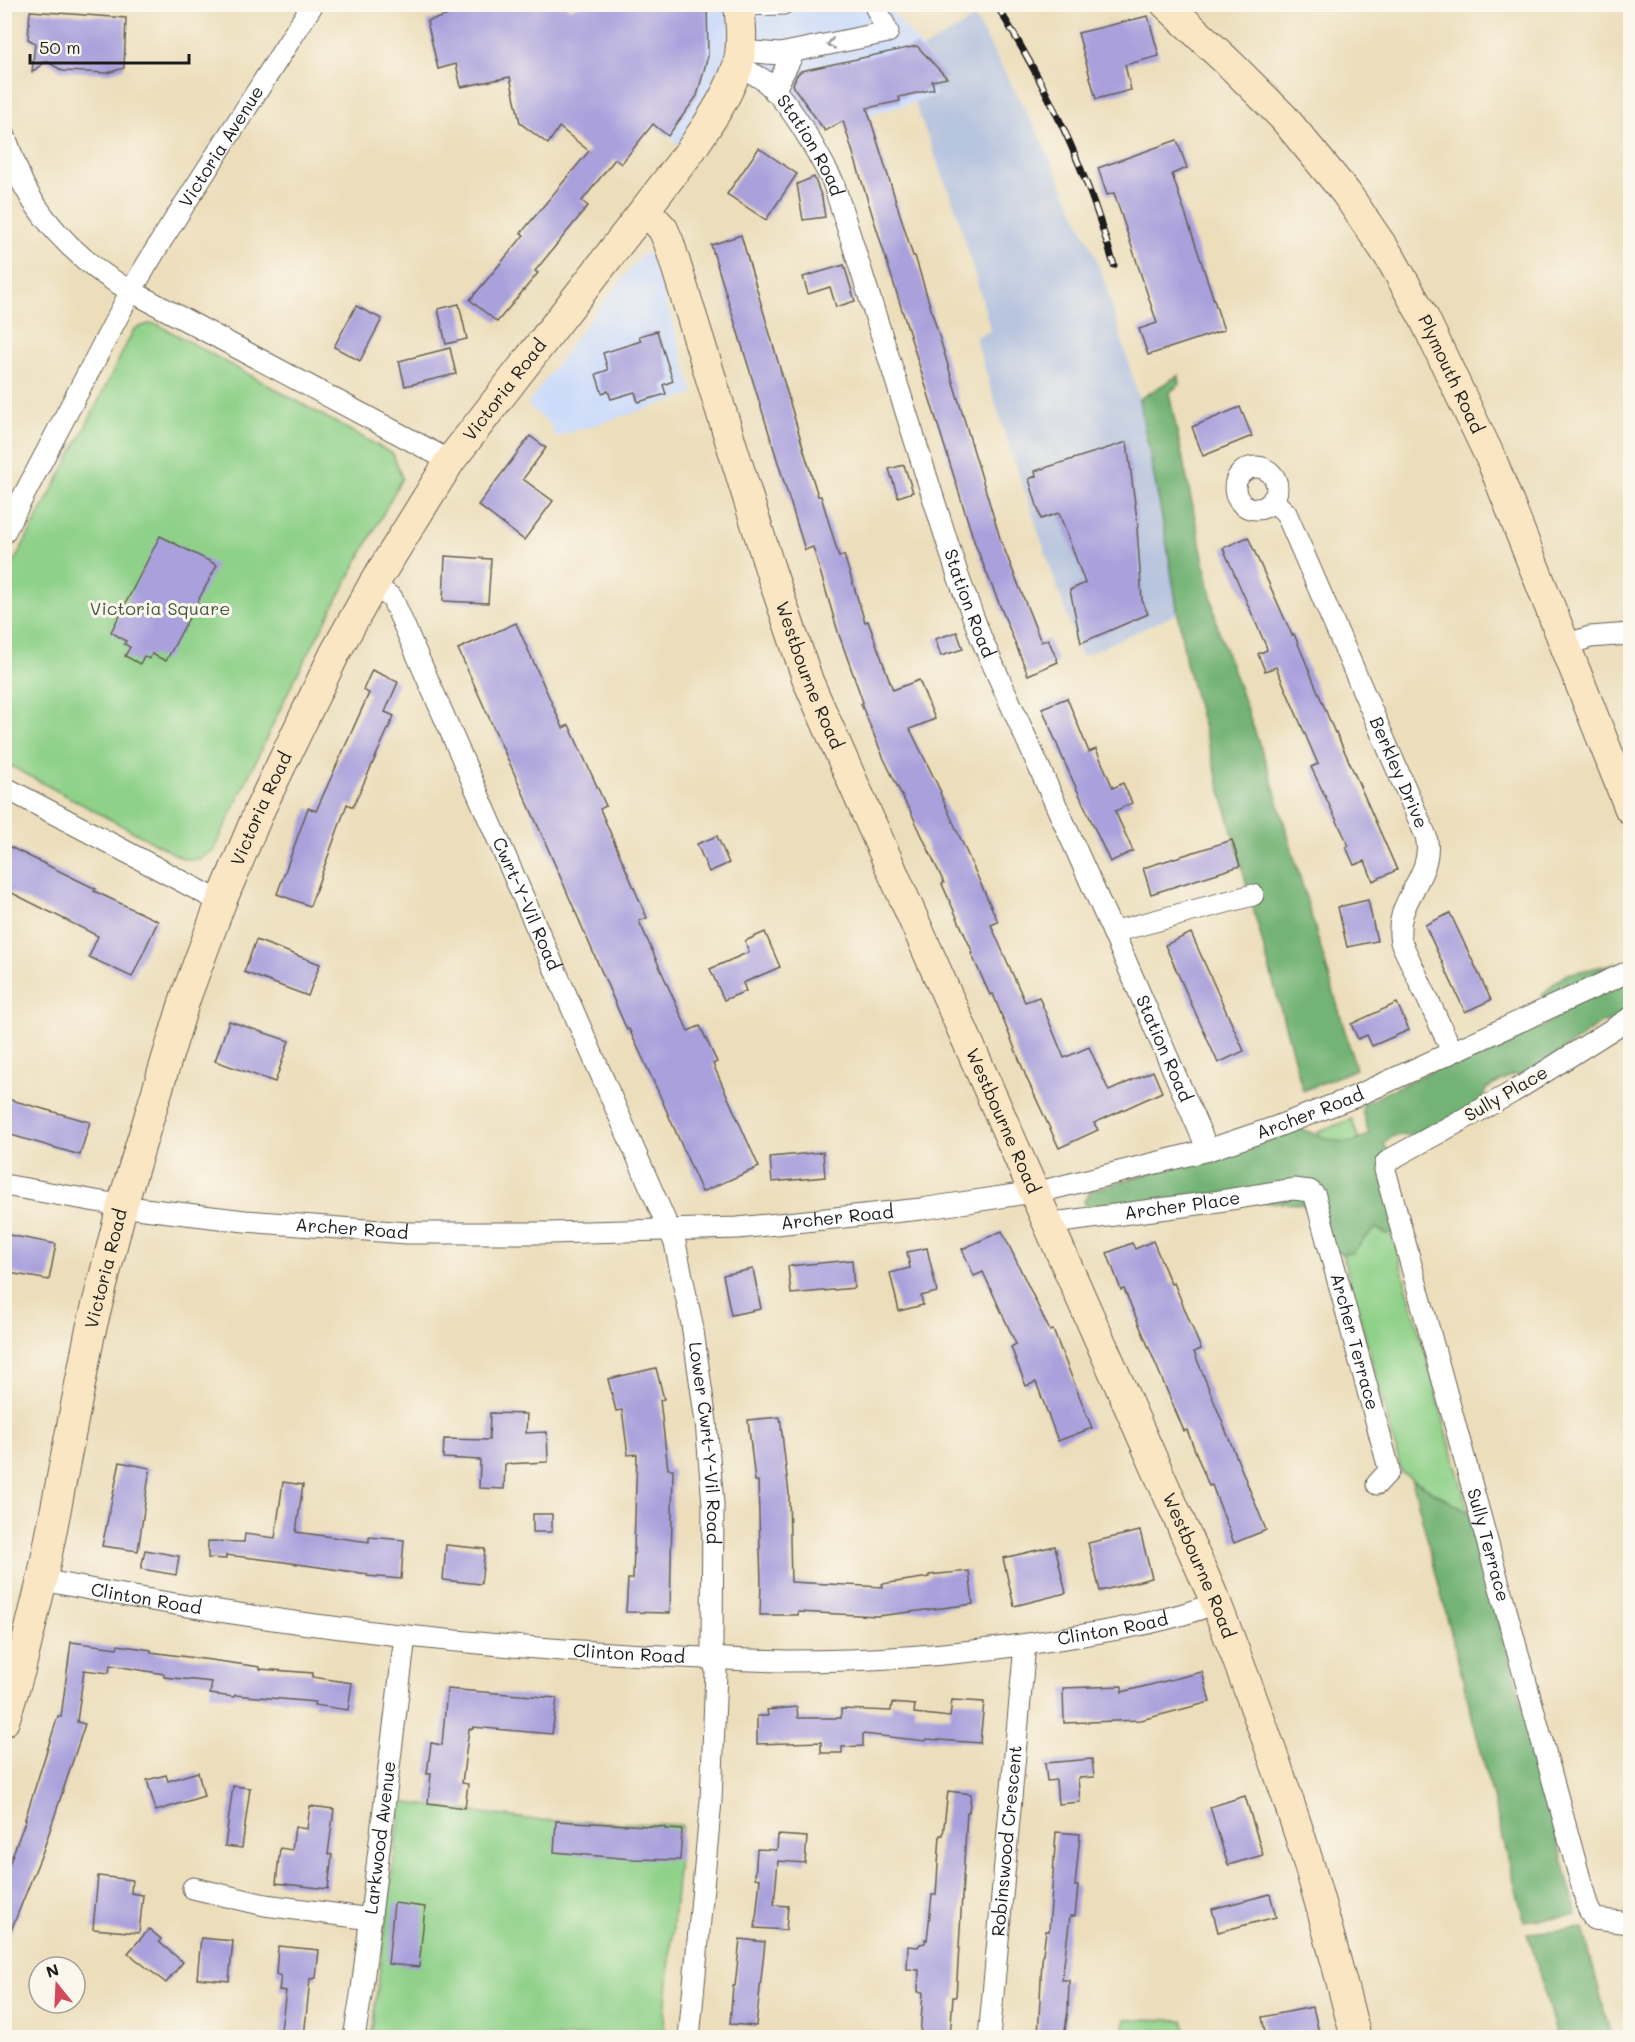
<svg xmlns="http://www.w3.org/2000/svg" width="1635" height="2042" viewBox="0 0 1635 2042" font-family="Mali,sans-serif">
<rect width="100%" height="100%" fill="#fbf7ec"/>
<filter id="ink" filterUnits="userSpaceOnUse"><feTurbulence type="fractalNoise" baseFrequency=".0167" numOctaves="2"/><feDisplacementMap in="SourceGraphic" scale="12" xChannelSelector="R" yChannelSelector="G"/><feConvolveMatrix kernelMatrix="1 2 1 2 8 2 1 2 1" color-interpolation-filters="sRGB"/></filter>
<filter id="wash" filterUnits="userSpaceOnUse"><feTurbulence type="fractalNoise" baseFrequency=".008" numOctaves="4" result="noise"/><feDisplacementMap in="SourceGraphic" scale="24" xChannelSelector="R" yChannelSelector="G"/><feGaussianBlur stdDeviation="1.35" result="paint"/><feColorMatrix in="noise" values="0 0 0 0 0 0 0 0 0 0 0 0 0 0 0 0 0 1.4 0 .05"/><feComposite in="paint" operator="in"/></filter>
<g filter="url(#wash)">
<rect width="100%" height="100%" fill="#ecdebb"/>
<g fill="#ccdbf9">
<path d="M578,5H887L947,78L936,96L839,124L809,140L753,74L690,153L595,80Z"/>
<path d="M648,252L653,259L694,394L555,437L550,424L527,405L589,320L641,256Z"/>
</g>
<path fill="#b8c5de" d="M975,18L1037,131L1094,253L1108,292L1139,399L1168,530L1178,613L1081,657L1002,425L975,337L991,331L955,207L914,102L936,96L932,81L946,78L922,49Z"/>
<g fill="#8fd189" stroke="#567652" stroke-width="1.5">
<path d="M148,324H157L393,454L402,478L291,686L214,850L200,859H184L5,763V579L79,440L134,329Z"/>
<path d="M1352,1119L1361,1146L1372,1161L1469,1513L1402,1473L1353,1291L1321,1182L1327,1159L1318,1132Z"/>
<path d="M401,1802L535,1820L682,1825L663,2037L371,2038Z"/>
<path d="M1125,2019L1183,2020L1188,2037H1123Z"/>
</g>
<g fill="#73b375" stroke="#486848" stroke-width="1.5">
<path d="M1179,375L1180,384L1169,393L1218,629L1269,771L1356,1069L1303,1091L1186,663L1165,533L1139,399Z"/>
<path d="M1616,963L1620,971L1630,975V1010L1617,1020L1601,1023L1527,1076L1512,1075L1486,1089L1481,1104L1416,1134L1393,1136L1383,1143L1388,1151L1396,1231L1386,1234L1376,1228L1362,1241L1353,1253L1342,1254L1324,1246L1314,1216L1302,1204L1256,1202L1089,1218L1084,1201L1091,1191L1298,1128C1314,1133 1339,1146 1356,1141C1360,1139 1365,1136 1369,1134L1362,1111L1363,1104L1528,1024L1540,1028L1562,1014L1551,1002L1541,997L1554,983L1567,974Z"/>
<path d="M1412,1479L1469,1513L1521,1700L1577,1915L1524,1921Z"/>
<path d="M1583,1928L1611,2037H1557L1528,1933Z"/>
</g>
<g id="blocks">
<g fill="#a9a0dc">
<path d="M443,4H474L475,9L498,4H567L568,9L583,4H707L708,56L697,96L668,136L653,124L621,164L615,159L582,201L588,206L535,271L538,273L497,322L470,300L524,235L521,233L589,151L559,127L548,144L520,123L510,77L461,87L456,64L438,69L427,21L446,16Z"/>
<path d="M30,11L126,18L124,68L107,73L63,71L46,61L32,72L35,43L28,39Z"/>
<path d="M1148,16L1159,56L1125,65L1131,90L1096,99L1078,33Z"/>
<path d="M917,46L947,78L932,81L934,89L899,97L900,101L867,108L913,256H915L1000,538L1041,642L1048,639L1058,662L1028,675L975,544L843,121L825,131L795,89L793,84L797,75L801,71Z"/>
<path d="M1177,140L1187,168L1172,174L1224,330L1148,355L1139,329L1157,323L1114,193L1107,195L1098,168Z"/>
<path d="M759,148L797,174L766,220L727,194Z"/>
<path d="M814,177L822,198L825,217L803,220L797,184Z"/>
<path d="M741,235L805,454L818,496H821L839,557L844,555L865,622L868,621L893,690L919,680L935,719L910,729L941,792L940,793L998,922L991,925L1025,1002L1039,997L1064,1058L1089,1047L1109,1091L1153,1071L1162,1092L1094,1123L1098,1130L1059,1148L1027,1079L993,994L990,995L971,953H973L942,884L944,883L909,808H908L884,759L861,704L863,702L838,632L813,547L805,550L711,245Z"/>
<path d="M844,265L855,301L836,307L830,287L808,294L803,277Z"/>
<path d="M459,304L467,339L446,344L438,309Z"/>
<path d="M356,306L382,319L360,361L334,347Z"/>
<path d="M657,331L673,381L663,385L666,394L638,402L635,392L611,399L608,391L602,393L596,374L608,370L603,353L641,341L639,336Z"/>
<path d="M450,348L456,374L405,386L399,361Z"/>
<path d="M1240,407L1252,436L1203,456L1192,427Z"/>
<path d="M530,436L546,448L523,479L553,501L524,540L478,505Z"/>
<path d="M1127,442L1138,527L1137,528L1142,600L1148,614L1081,643L1070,590L1085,583L1059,513L1041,519L1029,479L1036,476L1035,471Z"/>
<path d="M904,465L913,492L898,497L889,469Z"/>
<path d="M160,536L217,565L166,661L152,654L149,659L144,656L140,664L125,656L130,647L124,644L126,641L111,632Z"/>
<path d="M1248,537L1292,635L1294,634L1335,733L1336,732L1397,870L1373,881L1365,861L1354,865L1346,847L1349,846L1311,767L1318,764L1276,667L1265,671L1258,654L1267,650L1266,646L1223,548Z"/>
<path d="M445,556L491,559L488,603L443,601Z"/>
<path d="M516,623L563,728L569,725L606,806L600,809L647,918L639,921L688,1031L700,1026L717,1062L713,1064L759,1167L702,1192L657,1089L629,1029L627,1030L542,835L458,649Z"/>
<path d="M957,632L963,649L941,656L935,639Z"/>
<path d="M372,670L398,682L385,712L394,716L353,807L347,804L310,906L277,894L308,808L316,811L369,693L363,690Z"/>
<path d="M1067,698L1089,752L1096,749L1113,788L1123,783L1132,803L1115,811L1133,851L1110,862L1063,759L1042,708Z"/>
<path d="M717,836L729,863L709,872L697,844Z"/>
<path d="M1232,840L1240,866L1151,894L1143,868Z"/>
<path d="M4,844L96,889L94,891L158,921L132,977L89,957L98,936L4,889Z"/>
<path d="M1368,900L1377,941L1347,947L1338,907Z"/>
<path d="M1450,913L1491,1000L1465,1012L1425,925Z"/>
<path d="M765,932L780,967L743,983L746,991L724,1000L710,969L749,952L745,941Z"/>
<path d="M1191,933L1244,1051L1218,1063L1165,945Z"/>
<path d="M256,940L320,964L308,996L244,972Z"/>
<path d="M1397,1003L1409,1030L1372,1046L1367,1035L1358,1039L1351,1024Z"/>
<path d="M229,1021L289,1041L275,1082L215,1061Z"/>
<path d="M4,1098L90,1122L80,1155L4,1133Z"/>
<path d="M823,1152L825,1177L772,1182L770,1157Z"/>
<path d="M1002,1231L1050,1331L1053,1330L1092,1428L1058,1441L1036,1382L1026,1386L1011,1347L1016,1344L983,1272L974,1276L962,1249Z"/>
<path d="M4,1234L56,1244L49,1280L4,1272Z"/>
<path d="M1153,1241L1171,1284L1174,1283L1201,1349L1194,1352L1266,1530L1234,1543L1212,1485L1209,1486L1187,1430L1184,1431L1124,1289L1121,1290L1107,1253L1132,1243L1135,1249Z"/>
<path d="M927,1248L937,1292L921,1296L923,1305L899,1311L890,1273L910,1268L907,1252Z"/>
<path d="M852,1260L854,1288L791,1294L788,1266Z"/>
<path d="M753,1269L761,1309L731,1315L723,1275Z"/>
<path d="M656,1368L664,1399L660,1400L668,1469H673L670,1613L626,1612L628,1579H633L637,1454L628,1455L622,1410L616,1411L608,1379Z"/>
<path d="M490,1413L527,1414L526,1433L547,1432L548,1462L505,1464L504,1489L479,1488L480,1460L443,1458L444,1439L489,1440Z"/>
<path d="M780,1417L789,1494L791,1582L883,1587L882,1584L929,1577V1575L969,1571L973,1604L878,1616L798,1612V1615H760L761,1582L758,1481H755L748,1420Z"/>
<path d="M120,1462L150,1468L138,1551L102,1546Z"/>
<path d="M283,1482L303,1485L296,1532L369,1542V1537L404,1540L401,1579L367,1576V1574L277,1561L226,1555V1559L208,1558V1541L244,1542L245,1534L275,1538Z"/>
<rect x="533" y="1514" width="19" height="18"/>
<path d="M1140,1531L1152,1578L1100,1591L1088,1543Z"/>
<path d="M446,1545L485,1549L481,1584L443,1580Z"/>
<path d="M1055,1546L1066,1593L1014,1606L1003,1558Z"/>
<path d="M145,1550L179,1556L176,1575L141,1569Z"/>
<path d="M71,1642L117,1648L118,1645L151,1650V1652L218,1661L260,1667V1669L313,1673L312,1677L352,1683L348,1710L314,1705L315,1702L235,1695L234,1697L210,1694L212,1682L164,1677V1674L110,1665L109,1673L84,1670L77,1722L85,1724L43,1851L4,1948V1878L26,1819H25L58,1716L61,1717Z"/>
<path d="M1202,1672L1210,1702L1141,1720L1064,1723L1063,1688L1122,1686V1692Z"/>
<path d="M447,1689L557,1698L552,1734L473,1727V1729H469L462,1783L468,1784L465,1808L428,1803L431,1774H427L431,1743L442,1745Z"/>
<path d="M952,1700L984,1702L980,1743L926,1739V1741L863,1734V1746L842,1747V1753H821V1742L757,1744V1716H768L767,1710L797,1707L798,1718H841V1709L891,1711L892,1703L915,1705L914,1713L950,1717Z"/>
<path d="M1092,1759L1094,1777L1078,1778L1080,1802L1058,1804L1056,1780L1047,1781L1045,1763Z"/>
<path d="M198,1772L204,1796L156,1811L147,1780L166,1775L168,1781Z"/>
<path d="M233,1786L250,1788L242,1848L225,1846Z"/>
<path d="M948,1791L971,1794L969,1812H967L956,1997H953L950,2037H920L923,1992H918L919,1970L907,1969L908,1946L918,1947L920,1944L925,1943V1939L927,1940L932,1895H936L940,1835H943Z"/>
<path d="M1245,1796L1263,1855L1228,1865L1210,1807Z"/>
<path d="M310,1806L334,1809L328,1854L332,1855L328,1889L276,1883L280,1848L292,1850L295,1827L307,1829Z"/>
<path d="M556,1821L665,1827V1829L682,1830L680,1860L632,1859L554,1852Z"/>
<path d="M1056,1832L1080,1834L1075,1886H1078L1075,1916H1070L1062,1980H1069L1068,2010L1064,2037H1038L1042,1961L1046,1931H1049Z"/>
<path d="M778,1835L807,1837L805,1863L778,1861L774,1905L788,1906L786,1930L755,1928L760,1879L755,1878L757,1849L777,1850Z"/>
<path d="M98,1876L132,1880L131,1893L143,1895L139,1933L93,1929Z"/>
<path d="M1270,1894L1276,1917L1218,1932L1212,1909Z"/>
<path d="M394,1903L425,1907L419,1967L388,1964Z"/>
<path d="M149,1929L161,1939L159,1942L183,1962L166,1983L128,1953Z"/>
<path d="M201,1938L233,1941L229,1981L197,1978Z"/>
<path d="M740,1939L765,1942L756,2026L730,2024L733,1986H735Z"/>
<path d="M278,1946L319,1950L316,1978L310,1979L304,2037H280L286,1991L279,1990L281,1976L276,1974Z"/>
<path d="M1313,2007L1320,2037H1266L1262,2017Z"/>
</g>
</g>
</g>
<g filter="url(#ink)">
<use href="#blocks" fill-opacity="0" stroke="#656054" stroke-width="1.5"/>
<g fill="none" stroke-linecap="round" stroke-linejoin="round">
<g stroke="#656054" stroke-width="23">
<g id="street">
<path d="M739,5L783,4"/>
<path d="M740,51L780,54L888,32L874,4"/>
<path id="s1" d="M737,66C746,70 754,74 762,79C790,100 817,152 833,182L958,576L981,638L1113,932L1208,1150"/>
<path d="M774,91L794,52"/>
<path id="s2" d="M4,134C11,151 16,169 24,186C47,229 88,268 131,291L161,241L313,4"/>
<circle cx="1256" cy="488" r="21"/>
<path id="s3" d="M1272,500L1286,513L1426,836C1436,877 1392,900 1401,942L1452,1051"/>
<path d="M4,533L131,291L450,461"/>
<path id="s4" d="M373,585L392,598L675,1243L692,1324L706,1422L713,1504L712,1646L716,1672L711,1801L689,2038"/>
<path d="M1566,645L1590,637L1630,634"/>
<path d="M4,787L221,902"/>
<path d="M1113,932L1253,895"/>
<path id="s5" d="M1630,1018L1513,1092L1391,1159L1386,1163L1385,1170L1588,1908L1594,1919L1630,1923"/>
<path id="s6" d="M4,1185L136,1208L245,1221L407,1233H549L738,1228L921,1209L1047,1190L1208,1150L1273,1128L1354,1097L1630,971"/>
<path id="s7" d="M1048,1226L1061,1222L1213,1202L1294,1189L1310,1191L1315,1196L1388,1465L1389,1471L1377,1484"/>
<path id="s8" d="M42,1580C235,1618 430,1643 626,1654C680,1657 733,1660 787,1661C878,1661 969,1654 1059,1639C1112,1630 1165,1623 1216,1603"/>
<path d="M193,1888L265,1905L371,1919"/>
<path id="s9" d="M354,2038L362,1989L405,1636"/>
<path id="s10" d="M989,2038L1025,1645"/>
</g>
</g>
<g stroke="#656054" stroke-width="32">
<g id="secondary">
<path id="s11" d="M1166,4L1233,67L1283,117L1346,193L1391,259L1424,318L1492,461L1630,809"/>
<path id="s12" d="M645,210L663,229L669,243L770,569L808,681L1216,1603C1248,1686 1279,1768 1305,1852C1324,1913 1340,1976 1356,2038"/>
<path id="s13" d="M4,1721L20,1670L42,1580L90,1333L122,1206L186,996L221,902L260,809L335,653L373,585L450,461L691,150C708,124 729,95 738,65C743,45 741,24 739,4"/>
</g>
</g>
<use href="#street" stroke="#fff" stroke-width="21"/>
<use href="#secondary" stroke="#fbe6c4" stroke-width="30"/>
<g stroke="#1c1c1c" stroke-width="7">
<path id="rail" d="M996,4C1031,61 1062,119 1086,182C1097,209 1105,237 1114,265"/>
</g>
<use href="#rail" stroke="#fbf7ec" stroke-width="4.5" stroke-dasharray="14" stroke-linecap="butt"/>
</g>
<defs><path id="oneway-chevron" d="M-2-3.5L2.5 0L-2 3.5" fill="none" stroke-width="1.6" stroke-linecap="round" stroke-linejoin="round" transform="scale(1.5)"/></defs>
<use stroke="#999" href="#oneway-chevron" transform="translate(831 44) rotate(168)"/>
</g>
<g text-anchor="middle" stroke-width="6" stroke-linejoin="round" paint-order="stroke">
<g font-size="18" fill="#1c1c1c" stroke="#fbf7ec">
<text dy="6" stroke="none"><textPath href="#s2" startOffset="378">Victoria Avenue</textPath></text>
<text dy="6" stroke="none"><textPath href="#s1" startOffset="111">Station Road</textPath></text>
<text dy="6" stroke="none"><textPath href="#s11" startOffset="471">Plymouth Road</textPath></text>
<text dy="6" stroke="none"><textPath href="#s13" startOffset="1436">Victoria Road</textPath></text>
<text dy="6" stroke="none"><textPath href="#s1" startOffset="597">Station Road</textPath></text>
<text dy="6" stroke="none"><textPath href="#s12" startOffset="496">Westbourne Road</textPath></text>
<text dy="6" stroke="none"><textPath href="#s3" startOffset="302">Berkley Drive</textPath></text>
<text dy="6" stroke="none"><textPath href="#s13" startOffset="950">Victoria Road</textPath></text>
<text dy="6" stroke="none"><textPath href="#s4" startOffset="357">Cwrt-Y-Vil Road</textPath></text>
<text dy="6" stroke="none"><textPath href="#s1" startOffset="1083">Station Road</textPath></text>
<text transform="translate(1506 1094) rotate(-30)" y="6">Sully Place</text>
<text dy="6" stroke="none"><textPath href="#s6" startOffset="1323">Archer Road</textPath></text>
<text dy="6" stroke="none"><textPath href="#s12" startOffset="982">Westbourne Road</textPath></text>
<text dy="6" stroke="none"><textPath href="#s7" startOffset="136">Archer Place</textPath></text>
<text dy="6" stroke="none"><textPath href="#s6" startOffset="837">Archer Road</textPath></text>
<text dy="6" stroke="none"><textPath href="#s6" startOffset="351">Archer Road</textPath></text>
<text dy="6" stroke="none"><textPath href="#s13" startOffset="464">Victoria Road</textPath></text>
<text dy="6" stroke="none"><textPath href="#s7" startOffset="423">Archer Terrace</textPath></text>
<text dy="6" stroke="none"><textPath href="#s4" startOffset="930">Lower Cwrt-Y-Vil Road</textPath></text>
<text dy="6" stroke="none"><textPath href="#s5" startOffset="680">Sully Terrace</textPath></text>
<text dy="6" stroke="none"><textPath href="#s12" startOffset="1468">Westbourne Road</textPath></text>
<text dy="6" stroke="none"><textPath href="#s8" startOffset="106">Clinton Road</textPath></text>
<text dy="6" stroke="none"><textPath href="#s8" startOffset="1078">Clinton Road</textPath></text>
<text dy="6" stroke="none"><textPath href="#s8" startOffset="592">Clinton Road</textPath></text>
<text dy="6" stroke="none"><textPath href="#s9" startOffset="202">Larkwood Avenue</textPath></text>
<text dy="6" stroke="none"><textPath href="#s10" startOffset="198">Robinswood Crescent</textPath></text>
</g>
<g font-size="18" fill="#445b42" stroke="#fbf7ec">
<text x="160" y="615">Victoria Square</text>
</g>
</g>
<rect width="1635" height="2042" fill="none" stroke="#fbf7ec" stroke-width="24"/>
<g transform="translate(57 1985) rotate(342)"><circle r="28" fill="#fbf7ec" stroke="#a29f99" stroke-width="1.5"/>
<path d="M0-4.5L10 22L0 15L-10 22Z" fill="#d1495b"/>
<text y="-9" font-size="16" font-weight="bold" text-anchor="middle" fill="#1c1c1c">N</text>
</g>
<path d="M30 54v9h159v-9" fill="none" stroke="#1c1c1c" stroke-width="3"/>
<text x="39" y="54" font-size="18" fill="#1c1c1c" stroke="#fbf7ec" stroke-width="4.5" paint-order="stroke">50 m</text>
</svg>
